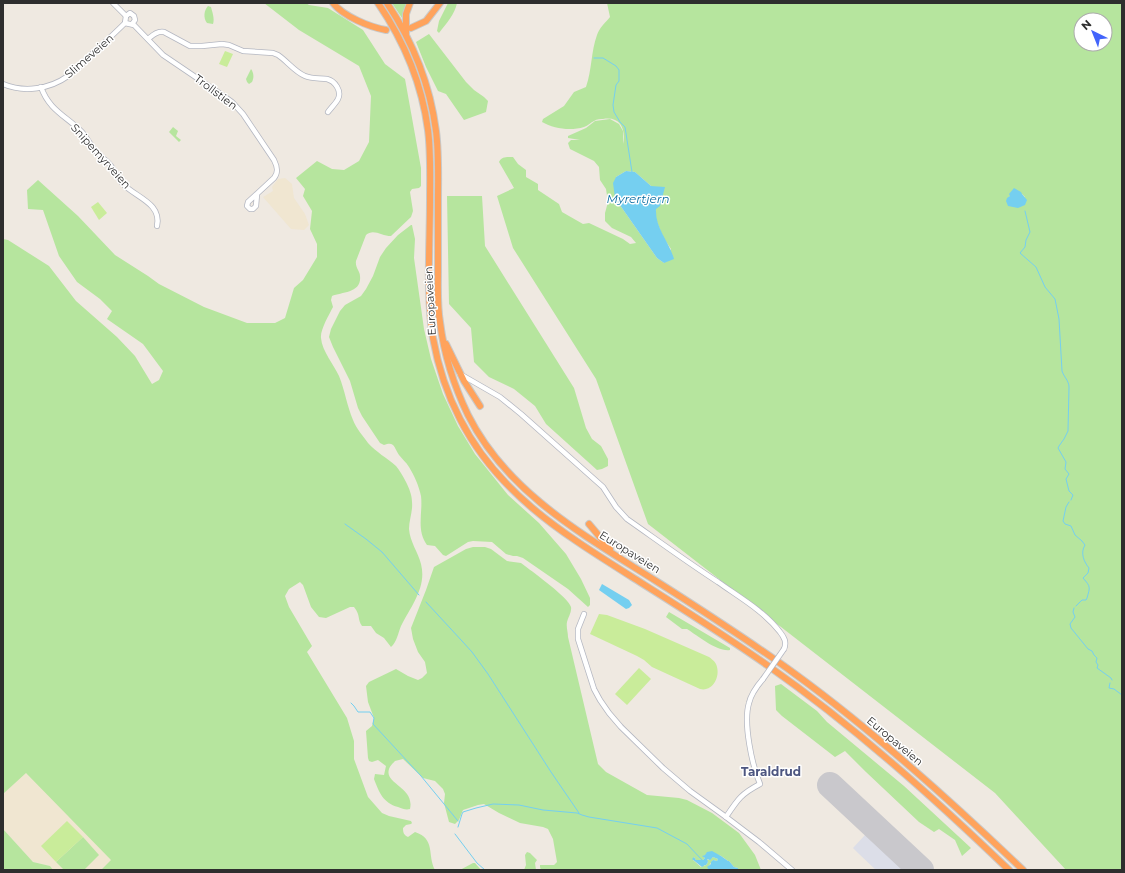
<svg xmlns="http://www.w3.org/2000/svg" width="1125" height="873" viewBox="0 0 1125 873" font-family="Montserrat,sans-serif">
<rect width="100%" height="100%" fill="#efe9e1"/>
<g fill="#f0e6d1">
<path d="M285,178L292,184L294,198L305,214L309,225L304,230L291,229L263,197L273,191L272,187L278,179Z"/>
<path d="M26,772L112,860L101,870H53L50,866L33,862L3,829V794Z"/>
</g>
<path fill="#dcdee8" d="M866,834L885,851L905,870H876L858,853L853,848Z"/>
<g fill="#b6e59e" fill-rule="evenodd">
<path d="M264,3H306L309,5L328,8L363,30L385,64L405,79L421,168V186L419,188L412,189L410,192L413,211L411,217L391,236C382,236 373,228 366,235L356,261C355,268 360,271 360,276C362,293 342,292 332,296L331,300L333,307C329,315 320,330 321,338C322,351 334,365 339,376C345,391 347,406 353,420C356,428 363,436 368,443C376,452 387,458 396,466C400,471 403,476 406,482C409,488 412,495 412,502C413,511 409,520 409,529C410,542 418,552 421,564C427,587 411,606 401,626C398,633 397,642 391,647L384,638L376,633L371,626H362C357,619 361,616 354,607H350L326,618L319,617L311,607L303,585L300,582L289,589L285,596L289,607L312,646L307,652L347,718L354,741V759L368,797L382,813L389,816L411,821L412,823L411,824L406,825L403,828C403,833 404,835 408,837L415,832C436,839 427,855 435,870H101L111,860L26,773L3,794V239L8,240L49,266L76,301L117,337L135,356L152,384L159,380L163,371L143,344L107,319L112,311L100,299L77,282L59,256L43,210L28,209L27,190L38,180L78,216L115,255L148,276L159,284L204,307L247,323H275L285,318L294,288L303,280L317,257V244L310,229L312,211L303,196L305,189L296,178L317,161L332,169L344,170L359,161L369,142L371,96L359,66L299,30Z"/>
<path d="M392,3H407L404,13V21Z"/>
<path d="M448,3H457C455,14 446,24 439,33L437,31L439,21Z"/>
<path d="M607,3H1122V870H1066L995,793L648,524L596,379L513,248L497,196L514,188L499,162C502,156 507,157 513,157L518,164L526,170V177L538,184V190L559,204L562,212L583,224L589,223L623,239L630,244L636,243L631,237L612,228L605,221V213L608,202L606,189L600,180L599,167L594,161L570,149L568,143L571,140H580L568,138V136L586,128L595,121L610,119L619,124L623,131V144C626,130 621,116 603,119C601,119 597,119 594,121C591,122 588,126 584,127C571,131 554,129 542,122L543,119L564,106L574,92L586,87C592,70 591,51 597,35C599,28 606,22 610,17ZM1081,20H1105V44H1081ZM626,171L635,172L651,186L656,209L655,217L663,237L671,249L664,263L657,258L615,198L616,177ZM1022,194L1025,197L1007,203L1010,196Z"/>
<path d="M208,6L211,7C212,11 215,19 213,24L207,23C203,18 204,10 208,6Z"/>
<path d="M429,34L466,82L474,90L484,97L488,101L486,112L464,120L446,94L438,91L426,67L416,42Z"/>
<path d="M251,69C254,73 254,78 252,82L249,84L247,82L246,79Z"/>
<path d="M173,127L178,131L176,136L181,140L179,142L169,132Z"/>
<path d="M447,196H482L485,246L574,388L586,428L592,439L601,446L608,459V466L602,469L597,470L546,424L535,406L514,389L489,377L474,362L471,328L449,304Z"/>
<path d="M411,225H412L415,239L414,258L424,329L431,359L443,394L458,426L475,454L508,495L539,523L566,554L581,579L590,598V605L588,607L568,589L523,558L517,556H513L506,554L492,542L473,541L468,542L446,556L443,555L435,546L427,545C416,530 423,513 421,496C419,486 414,475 409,467C406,462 402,459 399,455C394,448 395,441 384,445L380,443L362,416L358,408L350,381L333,347L329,337L331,329L340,311L345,305L361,296L366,289L373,276L380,257L386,248L398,235Z"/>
<path d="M473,547H485L491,549L507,561L521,563L525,566C534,573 569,598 571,607C572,612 568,617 567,622C566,627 568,632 568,637L598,764L606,772L647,795L679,798L687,800L712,813L739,833L755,855L761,870H738V868L734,867L729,861H728C721,855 716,853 706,853V855L703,856L705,858L703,860H696L694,857L693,860L701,867L706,865L708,862L706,859L709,860L713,857L718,859L717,861L713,860L708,867L709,870H541L540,867V865H554L557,862L553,839L548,829L543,827L520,823L499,813L484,804L478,805L463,810L459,820L455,824L449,822L444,803L445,794L443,789L435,781L423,778L403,759L395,761C393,763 390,766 389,769C384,784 415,787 410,809C406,810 403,809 398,807C383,803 379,792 374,779L375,774L384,775L386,766L378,760L372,762L369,761L368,758L366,731L372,726L374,718L368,702L366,686L369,682L396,669L408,676L418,680L422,678L427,673L425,662L418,652L413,639L411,628L426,590L434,567L466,549Z"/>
<path d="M669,612L730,648V650C717,652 698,636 687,629H682L666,617Z"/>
<path d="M781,684L817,711L827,722L904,786L971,848L962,856L955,840L939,829L934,832L919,822L866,772L845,751L835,757L782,716L776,710L775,686Z"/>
<path d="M3,829L33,862L50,866L53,870H3Z"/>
<path d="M83,837L99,855L84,870H64L56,862Z"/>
<path d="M527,852L530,853L537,860L535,863L536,870H524L526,865L525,855Z"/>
<path d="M473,863H475L481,870H460Z"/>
</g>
<g fill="#c9ec9a">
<path d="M225,51L233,54L227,67L219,64Z"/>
<path d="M98,202L107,213L99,220L91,207Z"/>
<path d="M599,614L607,615L645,629L709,657C713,660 716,662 717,667C720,678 712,692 700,689L652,667L644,660L637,656L590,634Z"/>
<path d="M639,668L651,679L627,705L615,694Z"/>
<path d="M67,821L83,837L56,862L41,846Z"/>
</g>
<g fill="#75cff0">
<path d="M626,171L635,172L651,186L665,187L660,206L656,209C655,228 669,241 674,259L664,263L657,258L615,198L613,183L616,177Z"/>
<path d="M1014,188L1021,192L1022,194L1027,200L1025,205L1018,208L1008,206L1006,201L1007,198L1010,196L1009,194Z"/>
<path d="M602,584L629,600L632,605L629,608L626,609L599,590Z"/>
<path d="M712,851L721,856L728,861H729L734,867L738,868V870H709L707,867L711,864V862L713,860L717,861L718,859L713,857L710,860L707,859L708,862L706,865H705L702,867L692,859L694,857L696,860H703L705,858L702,856L705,855L707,852Z"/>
</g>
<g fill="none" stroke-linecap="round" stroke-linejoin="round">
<g stroke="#75cff0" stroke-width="1">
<path d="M594,58H603L616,66L619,70V81L616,85L613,105L614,112L620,122L625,127L632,172"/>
<path d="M1025,211L1030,232L1026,240L1025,247L1020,253L1036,267L1045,287L1055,299L1059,319L1062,371C1064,377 1069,381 1069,387L1068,431L1064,439L1059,446L1058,448L1066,462L1065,469L1069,474L1066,479L1069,491L1073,495L1071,500"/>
<path d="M1069,502L1066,507L1063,521L1065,524L1071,526L1075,535L1082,541L1085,545C1080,553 1084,562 1089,568L1088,573L1083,578C1091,587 1090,587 1087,598L1086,600H1082L1076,606"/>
<path d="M345,524L366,539L382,552L419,595"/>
<path d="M426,602L462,641L472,652L488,674L551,772L579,813"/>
<path d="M1074,608L1073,612L1075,617L1070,624L1071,628L1088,649L1092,651L1094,655L1097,658L1096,662L1098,665L1097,668L1111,678L1112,680"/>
<path d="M1110,683L1109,688L1114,689L1122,695"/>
<path d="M351,703L354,706L358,712H370L374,718L373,724L421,776L458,821"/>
<path d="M458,827L462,814L463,812L476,808L493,804L519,805L543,810L577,813L582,815L589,817L657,828L687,844L702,860"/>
<path d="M455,834L477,863L485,870"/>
</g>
<path stroke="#c9c8cc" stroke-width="26" d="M830,785L921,870"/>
<g stroke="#b4b7c1" stroke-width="6">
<g id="minor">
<path d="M113,3L126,16"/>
<path d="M126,16L130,13L134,16L135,20L132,24"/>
<path d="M125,23L134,25L163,55L225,97L232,102L243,114L274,160C277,166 279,172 274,178L248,202L247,206L250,209H253L256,206L257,194"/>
<path d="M148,39C153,35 157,31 164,32L190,46H202L222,44L229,45L243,51L273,53L278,55C287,61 295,72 305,76C312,79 320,78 327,79C335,81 342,91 338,99C336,103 331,108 328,112"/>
<path d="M3,84C24,93 50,89 68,76C76,70 84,62 91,55C103,44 114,34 125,23L126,16"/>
<path d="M41,87C49,110 66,116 81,131C87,137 90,145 96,151C100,157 107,160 111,166C115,172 118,178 123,184C135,197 162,203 157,226"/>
<path d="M460,374L500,397L521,414L603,487L616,507L627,519C657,540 687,562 718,582C739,597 764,611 780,632C784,637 787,642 784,649"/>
<path d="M584,614L578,629V639L594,689L600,700L609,713L621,727L663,768L690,791L726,817L759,842L792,870"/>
<path d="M726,817C738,799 741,794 760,784C752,765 743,723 749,703C751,694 757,686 763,679"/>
</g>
</g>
<g stroke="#c9c9c9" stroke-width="8">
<g id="highway">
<path d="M333,3C343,16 369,27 386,30"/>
<path d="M378,3C404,41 422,84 428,130C431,153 430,177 430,200C430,245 426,293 433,338C438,366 447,394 460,419C498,494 564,534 632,577C678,606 723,634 767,665C854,726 933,797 1009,870"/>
<path d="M387,3C413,42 430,85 436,131C439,154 438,177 438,201C438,224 438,247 438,270C438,287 437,305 440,322C444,354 454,386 468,415C507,493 585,536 656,581C703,611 750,641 795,674C876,733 951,801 1023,870"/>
<path d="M411,28L426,21L440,3"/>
<path d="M406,33V14L410,3"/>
<path d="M446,344L464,381L480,406"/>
<path d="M589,524L610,549"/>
</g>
</g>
<use href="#minor" stroke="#fff" stroke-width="4.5"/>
<use href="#highway" stroke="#ffa35c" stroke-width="6"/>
<g stroke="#b4b7c1" stroke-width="6" stroke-linecap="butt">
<path id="minor-bridge" d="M763,679L784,649"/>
</g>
<use href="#minor-bridge" stroke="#fff" stroke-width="4.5"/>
</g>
<g text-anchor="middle" stroke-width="3" stroke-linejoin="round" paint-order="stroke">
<g font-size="11" fill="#2e2e2e" stroke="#fff">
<text transform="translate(89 56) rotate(-41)" y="4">Slimeveien</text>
<text transform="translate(216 92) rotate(37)" y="4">Trollstien</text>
<text transform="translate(101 156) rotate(48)" y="4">Snipemyrveien</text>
<text transform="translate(430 301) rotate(-93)" y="4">Europaveien</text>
<text transform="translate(630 552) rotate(32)" y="4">Europaveien</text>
<text transform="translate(895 741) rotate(40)" y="4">Europaveien</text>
</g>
<g font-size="12" font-style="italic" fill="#0d6fa3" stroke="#fff">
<text x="638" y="203">Myrertjern</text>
</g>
<g font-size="12" font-weight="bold" fill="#4d5680" stroke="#fff">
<text x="771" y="776">Taraldrud</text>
</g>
</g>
<rect width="1125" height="873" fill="none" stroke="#2e2e2e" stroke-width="8"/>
<g transform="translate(1093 32) rotate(317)"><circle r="19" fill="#ffffff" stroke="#ababab"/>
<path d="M0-3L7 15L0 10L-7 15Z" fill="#4264fb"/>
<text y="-6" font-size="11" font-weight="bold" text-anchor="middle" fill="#2e2e2e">N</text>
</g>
</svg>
